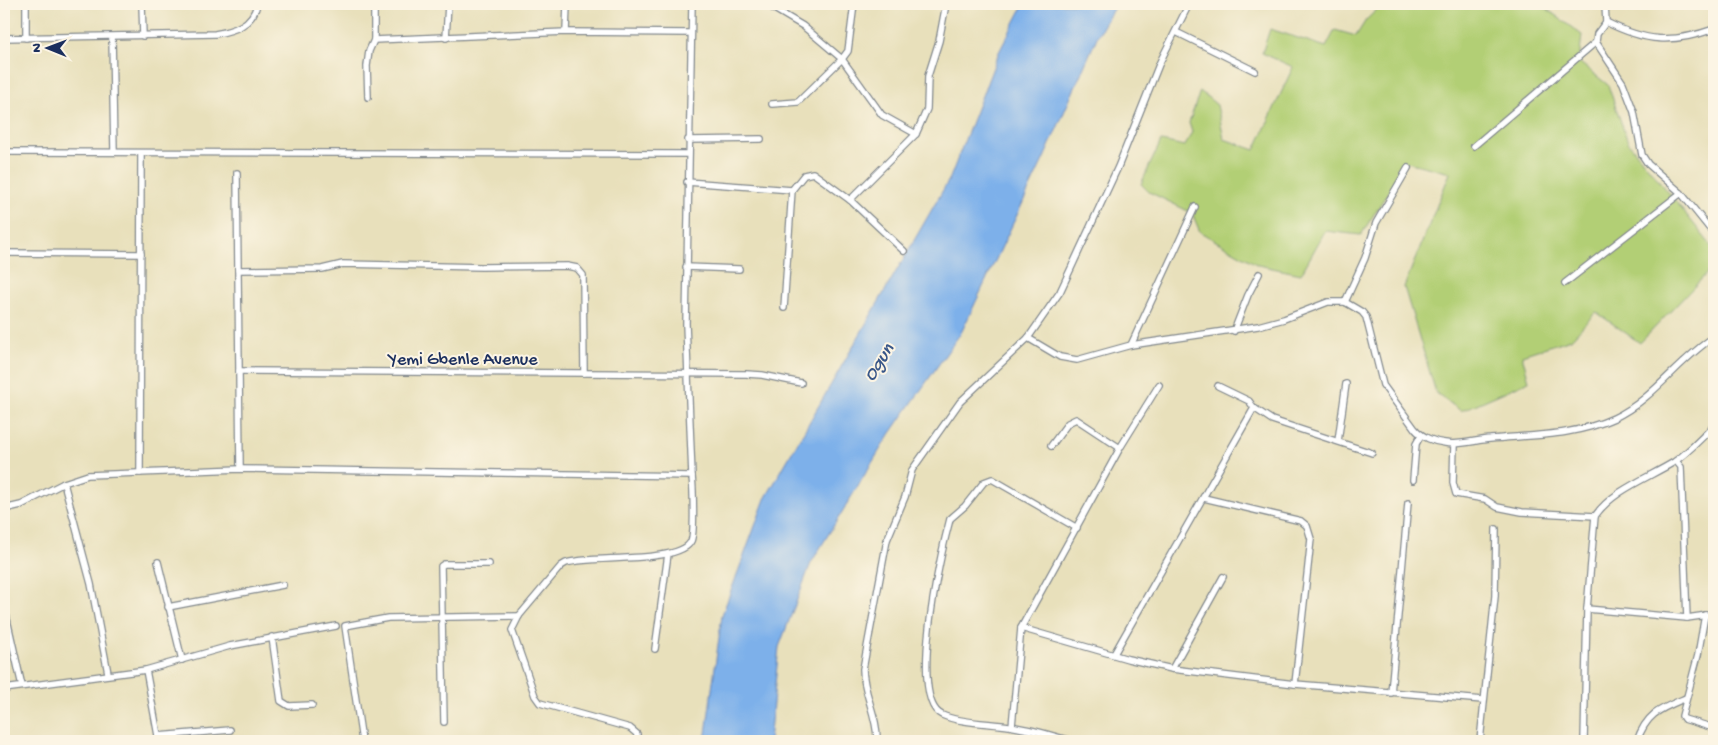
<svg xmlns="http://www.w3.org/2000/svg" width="1718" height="745" viewBox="0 0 1718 745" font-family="'Gochi Hand',sans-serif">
<rect width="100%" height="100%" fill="#fcf5e5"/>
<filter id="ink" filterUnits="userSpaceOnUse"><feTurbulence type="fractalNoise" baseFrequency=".02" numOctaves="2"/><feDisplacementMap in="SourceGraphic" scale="10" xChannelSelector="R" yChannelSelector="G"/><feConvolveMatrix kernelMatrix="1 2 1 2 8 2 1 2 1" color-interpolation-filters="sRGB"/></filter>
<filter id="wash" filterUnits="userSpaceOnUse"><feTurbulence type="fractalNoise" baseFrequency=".0096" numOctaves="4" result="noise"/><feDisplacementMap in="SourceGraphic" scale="20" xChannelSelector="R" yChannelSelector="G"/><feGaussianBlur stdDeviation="1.12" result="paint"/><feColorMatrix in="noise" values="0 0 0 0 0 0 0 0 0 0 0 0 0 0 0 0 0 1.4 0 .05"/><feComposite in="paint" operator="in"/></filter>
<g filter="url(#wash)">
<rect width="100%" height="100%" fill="#e8e0bb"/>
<path fill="#b2cf75" stroke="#667f6a" d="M1383,4H1540L1582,35L1579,62L1608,85L1628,142L1714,249V266L1640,343L1596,312L1571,339L1522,355L1529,381L1461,411L1436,393L1404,287L1450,173L1407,162L1361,235L1325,231L1301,274L1258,265L1200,232L1192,213L1149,192L1141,184L1161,141L1185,146L1192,132L1189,123L1200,91L1217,105L1224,139L1255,150L1293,67L1262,53L1270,29L1326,47L1335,30L1356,36L1366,20Z"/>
<path fill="#7db0ea" stroke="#4c70a4" d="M1024,4H1116L1098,35L1044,158L962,331L884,443L811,563L779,647L769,741H705L722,615L765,499L950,178L999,52Z"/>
</g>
<g filter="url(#ink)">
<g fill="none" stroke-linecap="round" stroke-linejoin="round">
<g stroke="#82888c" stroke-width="8">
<g id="minor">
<path d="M26,4V38"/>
<path d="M142,4L143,36"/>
<path d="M766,4L803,26L842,59L882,115L916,134"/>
<path d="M1605,4L1606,22C1646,42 1672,44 1714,29"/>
<path d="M1606,22L1597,34L1596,42L1623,83L1634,112L1642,155L1648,164L1681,193L1714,234"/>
<path d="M566,32L567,4"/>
<path d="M1176,32L1255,71"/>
<path d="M112,37L114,152"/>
<path d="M4,38L215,34C233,31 253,25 257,4"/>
<path d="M446,38L448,4"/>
<path d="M374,40L566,32L690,33"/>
<path d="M368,97L367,66L369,51L374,40V4"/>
<path d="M772,104L798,102L842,59L848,51L854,4"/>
<path d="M688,140L761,139"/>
<path d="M1474,146L1596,42"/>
<path d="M4,152L688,154"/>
<path d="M237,173L240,469"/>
<path d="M687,182L792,190L804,175L813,173L850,200L904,251"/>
<path d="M850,200L916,134L927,109L928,76L939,41L946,4"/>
<path d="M4,253L141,254"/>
<path d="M686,267L739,269"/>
<path d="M238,270L322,269L343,264L482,267L567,266L577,268L583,275L584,373"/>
<path d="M1565,283L1681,193"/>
<path d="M1345,302L1365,258L1376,223L1408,168"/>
<path d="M784,308L792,190"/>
<path d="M1234,331L1248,295L1259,274"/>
<path d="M1028,338L1060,357L1077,360L1131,345L1258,326L1284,319L1328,302H1345L1362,312L1366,317L1383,385L1415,429C1422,437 1434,442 1445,443C1459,446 1476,440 1490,439C1532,435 1575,436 1614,418C1653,400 1678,360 1714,337"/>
<path d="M1131,345L1195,207"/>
<path d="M239,371L746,374L762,375L801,383"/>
<path d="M1218,386L1249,401L1254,408L1272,420L1372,453"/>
<path d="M1338,441L1346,384"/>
<path d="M1454,444L1453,483L1456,494L1485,499L1497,507L1522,512L1595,516"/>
<path d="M1051,446L1068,423L1076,419L1120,448"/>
<path d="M1676,461L1681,467L1687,618"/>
<path d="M140,473L141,153"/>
<path d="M1413,480L1416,444L1421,435"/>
<path d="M64,483L91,584L108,673"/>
<path d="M1204,498L1301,521L1307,526L1311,539L1295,684"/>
<path d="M4,509L21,505L64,483L88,475L240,469L692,476L686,324L692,4"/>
<path d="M158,562L182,660"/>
<path d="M4,606L22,686"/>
<path d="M168,607L283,585"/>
<path d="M1587,609L1687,618L1714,614"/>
<path d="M1705,615L1698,655L1682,716L1684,719L1714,728"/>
<path d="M1021,628L1128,659L1172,669L1295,684L1483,700"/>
<path d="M272,637L281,701L289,706L312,705"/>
<path d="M655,649L668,554"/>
<path d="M1114,654L1254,408"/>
<path d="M1172,669L1223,577"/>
<path d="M146,670L159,741"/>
<path d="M4,689L146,670L230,646L336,626"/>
<path d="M1391,693L1408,503"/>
<path d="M444,722L441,566L444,564H489"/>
<path d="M1012,726L1021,628L1120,448L1159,385"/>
<path d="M158,736L230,730"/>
<path d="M362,741L345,626L388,618L519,616"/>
<path d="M637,741V734L630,728L540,703L535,696L512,630L519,616L561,566L566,563C590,555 681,564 691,541C695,533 693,486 692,476"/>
<path d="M877,741C878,717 863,693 863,669L887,540L905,497L912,470L960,402L1028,338L1060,292L1118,167L1160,62L1189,4"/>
<path d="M1073,741C1052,736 1031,729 1009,726C990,723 959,723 942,715C908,700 940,557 948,527L950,519L965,506L984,482L992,479L1077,528"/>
<path d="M1480,741L1495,596L1496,529"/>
<path d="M1584,741L1587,609L1595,516C1613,490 1648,478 1674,462C1689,452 1701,438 1714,426"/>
<path d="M1637,741C1647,713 1660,709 1686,698"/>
</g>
</g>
<use href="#minor" stroke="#fff" stroke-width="5.5"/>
</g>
</g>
<g text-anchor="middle" stroke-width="4" stroke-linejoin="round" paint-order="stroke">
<g font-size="18" fill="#1b2f5e" stroke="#fcf5e5">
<text x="463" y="364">Yemi Gbenle Avenue</text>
</g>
<g font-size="19" font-style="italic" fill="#385688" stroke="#fcf5e5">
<text transform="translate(877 361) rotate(-57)" y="7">Ogun</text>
</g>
</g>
<rect width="1718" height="745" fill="none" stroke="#fcf5e5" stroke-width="20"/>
<g transform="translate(48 48) rotate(271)" stroke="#fcf5e5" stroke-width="4" paint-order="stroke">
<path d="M0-4L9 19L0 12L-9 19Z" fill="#1b2f5e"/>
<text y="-8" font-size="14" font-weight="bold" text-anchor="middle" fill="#1b2f5e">N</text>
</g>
</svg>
